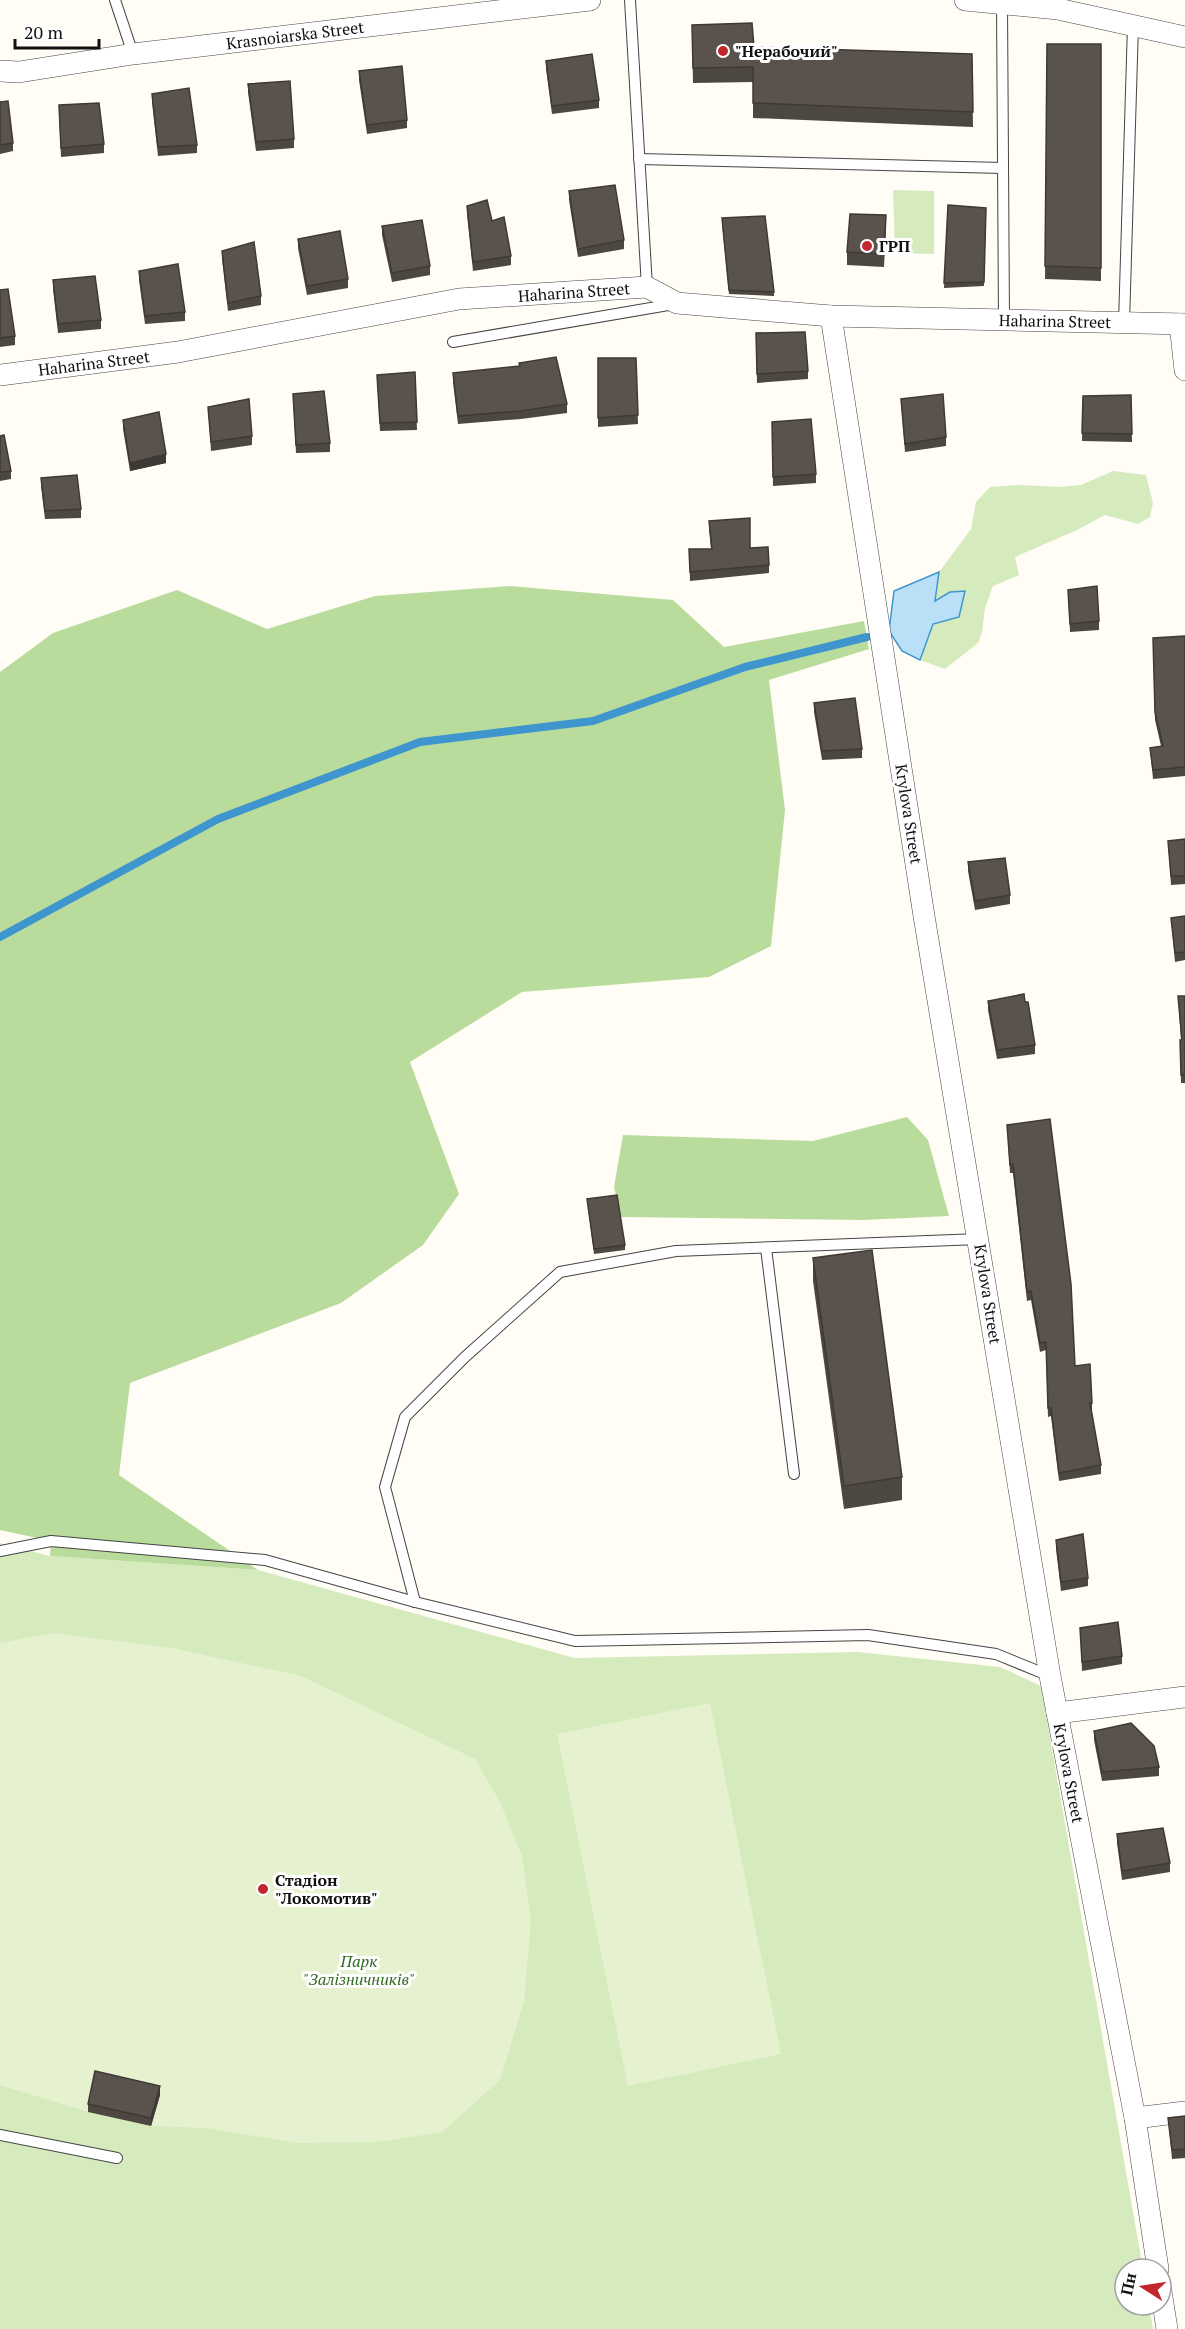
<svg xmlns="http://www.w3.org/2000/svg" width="1185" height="2329" viewBox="0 0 1185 2329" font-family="'PT Serif',serif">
<rect width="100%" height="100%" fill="#fffdf5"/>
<g fill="#d5ebbd">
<path d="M893,190L934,191V254L895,253Z"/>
<path d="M1113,471L1146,475L1153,503L1150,517L1138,524L1105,515L1077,530L1015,557L1019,575L993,586L985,608L982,632L978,643L945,669L920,660L933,624L939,572L971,529L976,502L990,487L1018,485L1060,487L1081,485Z"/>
<path d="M0,1543L50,1556L258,1570L575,1658L858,1652L1000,1667L1041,1686L1143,2269H1125V2305H1149L1153,2329H0Z"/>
</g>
<g fill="#b9dc9c">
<path d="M510,586L673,600L724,647L864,621L869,649L769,680L785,810L771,946L709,977L522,992L410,1062L459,1194L423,1245L341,1303L130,1383L119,1475L258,1570L50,1556L51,1541L0,1530V672L53,633L177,590L267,629L375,596Z"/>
<path d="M907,1117L928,1140L949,1216L863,1220L621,1217L614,1187L623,1135L813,1141Z"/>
</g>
<g fill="#e6f2cf">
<path d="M52,1633L172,1648L301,1676L475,1759L500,1802L522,1856L531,1921L524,2001L500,2080L442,2132L379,2142L299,2143L205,2128L151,2126L88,2112L0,2085V1643Z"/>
<path d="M710,1703L781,2054L628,2086L557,1734Z"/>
</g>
<path fill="#b9e0f7" stroke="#3f96cf" stroke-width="1.5" d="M939,572L935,601L950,592L965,591L959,617L933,624L920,660L902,651L889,631L894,591Z"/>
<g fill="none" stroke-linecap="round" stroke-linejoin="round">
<path stroke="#3f96cf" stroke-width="8" d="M0,937L218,819L420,742L593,721L745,667L867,637"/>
<g stroke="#444" stroke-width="12">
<g id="service">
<path d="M115,0L133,54"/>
<path d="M630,0L647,287"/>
<path d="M1002,4L1004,320"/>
<path d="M639,159L1003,168"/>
<path d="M1124,323L1133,25"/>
<path d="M453,342L674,304"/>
<path d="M766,1248L794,1474"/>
<path d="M0,1551L51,1541L265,1560L415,1602L575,1641L868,1635L996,1654L1050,1676"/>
<path d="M415,1602L385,1487L405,1417L465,1357L560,1272L676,1251L979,1239"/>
<path d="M0,2135L117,2158"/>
</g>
</g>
<g stroke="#444" stroke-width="22">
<g id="minor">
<path d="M965,0L1058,9L1185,37"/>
<path d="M0,71L19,72L133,54L590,0"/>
<path d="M831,316L924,916L1050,1676L1135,2118L1158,2269"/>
<path d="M1180,324L1185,370"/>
<path d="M0,375L178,352L459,299L647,287L677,303L831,316L1185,324"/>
<path d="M1057,1713L1185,1697"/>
<path d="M1135,2118L1185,2112"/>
<path d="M1161,2291L1167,2329"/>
</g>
</g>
<use href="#service" stroke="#fff" stroke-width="10"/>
<use href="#minor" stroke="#fff" stroke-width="21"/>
</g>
<g fill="#4d4742">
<path d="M692,40L754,47L972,54L973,127L753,118V82L693,83Z"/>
<path d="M1047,44H1101V281L1045,279Z"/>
<path d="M546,61L599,100V108L552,114L546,69Z"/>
<path d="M359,71L407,120V128L367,134L359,80Z"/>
<path d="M248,84L294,139V148L256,151L248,92Z"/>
<path d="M152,94L197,145V153L158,156L152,102Z"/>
<path d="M0,102L13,143V151L0,154Z"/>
<path d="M59,114L104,144V153L61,157Z"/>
<path d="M569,191L624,240V249L578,257L569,200Z"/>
<path d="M948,205L986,208L984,286L944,288Z"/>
<path d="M467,206L492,221L511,256V265L473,271L467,214Z"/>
<path d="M722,223L774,292V296L729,294Z"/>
<path d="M382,226L430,266V275L392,282L382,235Z"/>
<path d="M886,227L884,267L847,265V252Z"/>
<path d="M298,239L348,279V288L307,295L298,248Z"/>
<path d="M222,251L261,296V305L228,311L222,259Z"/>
<path d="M139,271L185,312V321L145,324L139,280Z"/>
<path d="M53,280L101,320V329L58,333L53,289Z"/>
<path d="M0,290L15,336V345L0,347Z"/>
<path d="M756,333L808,371V379L757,383Z"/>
<path d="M598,358H636L638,424L598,427Z"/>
<path d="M415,372L417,430L380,431L377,375Z"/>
<path d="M453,373L567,404V413L521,419L458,424L453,382Z"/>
<path d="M293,394L330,443V452L296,453Z"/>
<path d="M1131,395L1132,442L1082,441L1083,396Z"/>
<path d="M901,399L946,437V446L905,452Z"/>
<path d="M208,407L252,436V445L211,451Z"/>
<path d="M123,420L166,463L130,471L123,429Z"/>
<path d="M772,422L816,474V483L773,486Z"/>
<path d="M0,436L11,471V479L0,481Z"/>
<path d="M41,478L81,509V518L45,519L41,486Z"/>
<path d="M709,521L750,548L769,565V573L690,581L689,549H711L709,529Z"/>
<path d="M1068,590L1099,621V630L1070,632Z"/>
<path d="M1185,636V776L1153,779L1150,748L1161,746L1155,720L1153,638Z"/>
<path d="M814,703L862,749V758L822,760L814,712Z"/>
<path d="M1185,839V884L1171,885L1168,841Z"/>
<path d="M968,862L1010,895V904L975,910L968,871Z"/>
<path d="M1185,916V960L1175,962L1171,918Z"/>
<path d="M1178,996H1185V1083H1181L1180,1040H1181Z"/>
<path d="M988,1001L1025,1002L1035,1045V1054L997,1059L988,1010Z"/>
<path d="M1007,1125L1075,1366L1092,1403V1412H1091L1101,1465V1474L1059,1481L1051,1416L1048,1417L1046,1350L1040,1352L1031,1300L1027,1301L1013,1173H1010Z"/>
<path d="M587,1199L625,1245V1250L594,1254Z"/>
<path d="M813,1258L902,1477V1500L844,1509L813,1281Z"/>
<path d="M1056,1540L1088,1578V1586L1061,1591L1056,1549Z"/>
<path d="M1080,1628L1122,1656V1664L1082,1671Z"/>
<path d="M1094,1731L1159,1767V1776L1102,1781L1094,1740Z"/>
<path d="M1117,1834L1170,1863V1872L1122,1880L1117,1843Z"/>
<path d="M160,2095L151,2126L88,2112V2104Z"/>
<path d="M1185,2116V2158L1172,2159L1168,2118Z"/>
</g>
<g fill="#3f3936">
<path d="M166,454V463L130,471V463Z"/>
<path d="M160,2086V2095L151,2126V2118Z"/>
</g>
<g fill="#5a524d" stroke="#3f3936" stroke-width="1.5">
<path d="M752,23L754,47L972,54L973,112L753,103V67L693,68L692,25Z"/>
<path d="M1047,44H1101V268L1045,266Z"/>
<path d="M592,54L599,100L552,106L546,61Z"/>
<path d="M402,66L407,120L367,125L359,71Z"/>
<path d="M290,81L294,139L256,142L248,84Z"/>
<path d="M189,88L197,145L158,147L152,94Z"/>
<path d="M8,101L13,143L0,145V102Z"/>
<path d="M99,103L104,144L61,148L59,105Z"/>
<path d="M615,185L624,240L578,249L569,191Z"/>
<path d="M487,200L492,221L504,217L511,256L473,262L467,206Z"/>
<path d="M948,205L986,208L984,282L944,283Z"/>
<path d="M850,214L886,215L884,254L847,252Z"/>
<path d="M765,216L774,292L729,290L722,218Z"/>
<path d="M422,220L430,266L392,273L382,226Z"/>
<path d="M340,231L348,279L307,286L298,239Z"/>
<path d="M254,242L261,296L228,303L222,251Z"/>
<path d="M178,264L185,312L145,316L139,271Z"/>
<path d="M95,276L101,320L58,324L53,280Z"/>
<path d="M8,289L15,336L0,338V290Z"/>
<path d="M805,332L808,371L757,374L756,333Z"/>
<path d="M556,357L567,404L521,411L458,416L453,373L520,366L519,363Z"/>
<path d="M598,358H636L638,415L598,418Z"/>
<path d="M415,372L417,422L380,423L377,375Z"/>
<path d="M324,391L330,443L296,445L293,394Z"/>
<path d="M943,394L946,437L905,444L901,399Z"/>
<path d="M1131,395L1132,434L1082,433L1083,396Z"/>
<path d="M249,399L252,436L211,442L208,407Z"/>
<path d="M159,412L166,454L130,463L123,420Z"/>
<path d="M811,419L816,474L773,477L772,422Z"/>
<path d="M4,435L11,471L0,472V436Z"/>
<path d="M77,475L81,509L45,511L41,478Z"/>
<path d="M750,518V548L768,547L769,565L690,572L689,549H712L709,521Z"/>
<path d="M1097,586L1099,621L1070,624L1068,590Z"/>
<path d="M1185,636V767L1153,770L1150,748L1163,746L1155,712L1153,638Z"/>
<path d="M855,698L862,749L822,751L814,703Z"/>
<path d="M1185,839V876H1171L1168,841Z"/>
<path d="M1005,858L1010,895L975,901L968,862Z"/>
<path d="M1185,916V952L1175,953L1171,918Z"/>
<path d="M1024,994L1025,1002H1028L1035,1045L997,1050L988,1001Z"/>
<path d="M1178,996H1185V1074L1181,1075L1180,1040H1182Z"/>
<path d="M1050,1119L1071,1284L1075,1366L1090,1364L1092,1403H1090L1101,1465L1059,1473L1051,1408H1048L1046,1342L1040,1343L1031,1291L1027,1292L1013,1164L1010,1165L1007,1125Z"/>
<path d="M617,1195L625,1245L594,1249L587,1199Z"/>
<path d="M872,1250L902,1477L844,1486L813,1258Z"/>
<path d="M1083,1534L1088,1578L1061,1582L1056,1540Z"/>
<path d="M1118,1622L1122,1656L1082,1662L1080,1628Z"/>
<path d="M1131,1723L1154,1746L1159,1767L1102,1772L1094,1731Z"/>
<path d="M1163,1828L1170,1863L1122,1871L1117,1834Z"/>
<path d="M95,2071L160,2086L151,2118L88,2104Z"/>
<path d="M1185,2116V2149L1172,2150L1168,2118Z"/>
</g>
<g fill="#c4262e" stroke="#fff" stroke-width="2">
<circle cx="723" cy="51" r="6"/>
<circle cx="867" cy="246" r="6"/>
<circle cx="263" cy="1889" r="6"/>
</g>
<g text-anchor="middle" stroke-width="6" stroke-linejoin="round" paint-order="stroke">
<g font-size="16" fill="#111" stroke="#fff">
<text transform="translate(295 35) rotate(-7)" y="6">Krasnoiarska Street</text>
<text transform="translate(574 292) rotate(-4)" y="6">Haharina Street</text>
<text transform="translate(1055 321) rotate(1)" y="6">Haharina Street</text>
<text transform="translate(94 363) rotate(-7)" y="6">Haharina Street</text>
<text transform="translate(909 814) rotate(81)" y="6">Krylova Street</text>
<text transform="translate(988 1294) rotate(81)" y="6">Krylova Street</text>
<text transform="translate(1069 1773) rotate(79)" y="6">Krylova Street</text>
</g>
<g font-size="16" font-weight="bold" fill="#111" stroke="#fff" text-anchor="start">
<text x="735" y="57">"Нерабочий"</text>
<text x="879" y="252">ГРП</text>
<text x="275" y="1886">Стадіон<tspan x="275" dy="18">"Локомотив"</tspan></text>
</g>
<g font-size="16" font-style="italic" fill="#2f6b1f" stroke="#fff">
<text x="359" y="1967">Парк<tspan x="359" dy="18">"Залізничників"</tspan></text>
</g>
</g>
<g transform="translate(1143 2287) rotate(282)"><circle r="28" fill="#ffffff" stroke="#a0a0a0" stroke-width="1.5"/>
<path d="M0-4.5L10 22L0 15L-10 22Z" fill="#c4262e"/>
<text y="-9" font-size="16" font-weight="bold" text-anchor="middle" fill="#111111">Пн</text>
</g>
<path d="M15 39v9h84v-9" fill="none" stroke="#111111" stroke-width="3"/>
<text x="24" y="39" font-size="18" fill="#111111" stroke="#ffffff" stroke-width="4.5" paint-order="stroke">20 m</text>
</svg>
